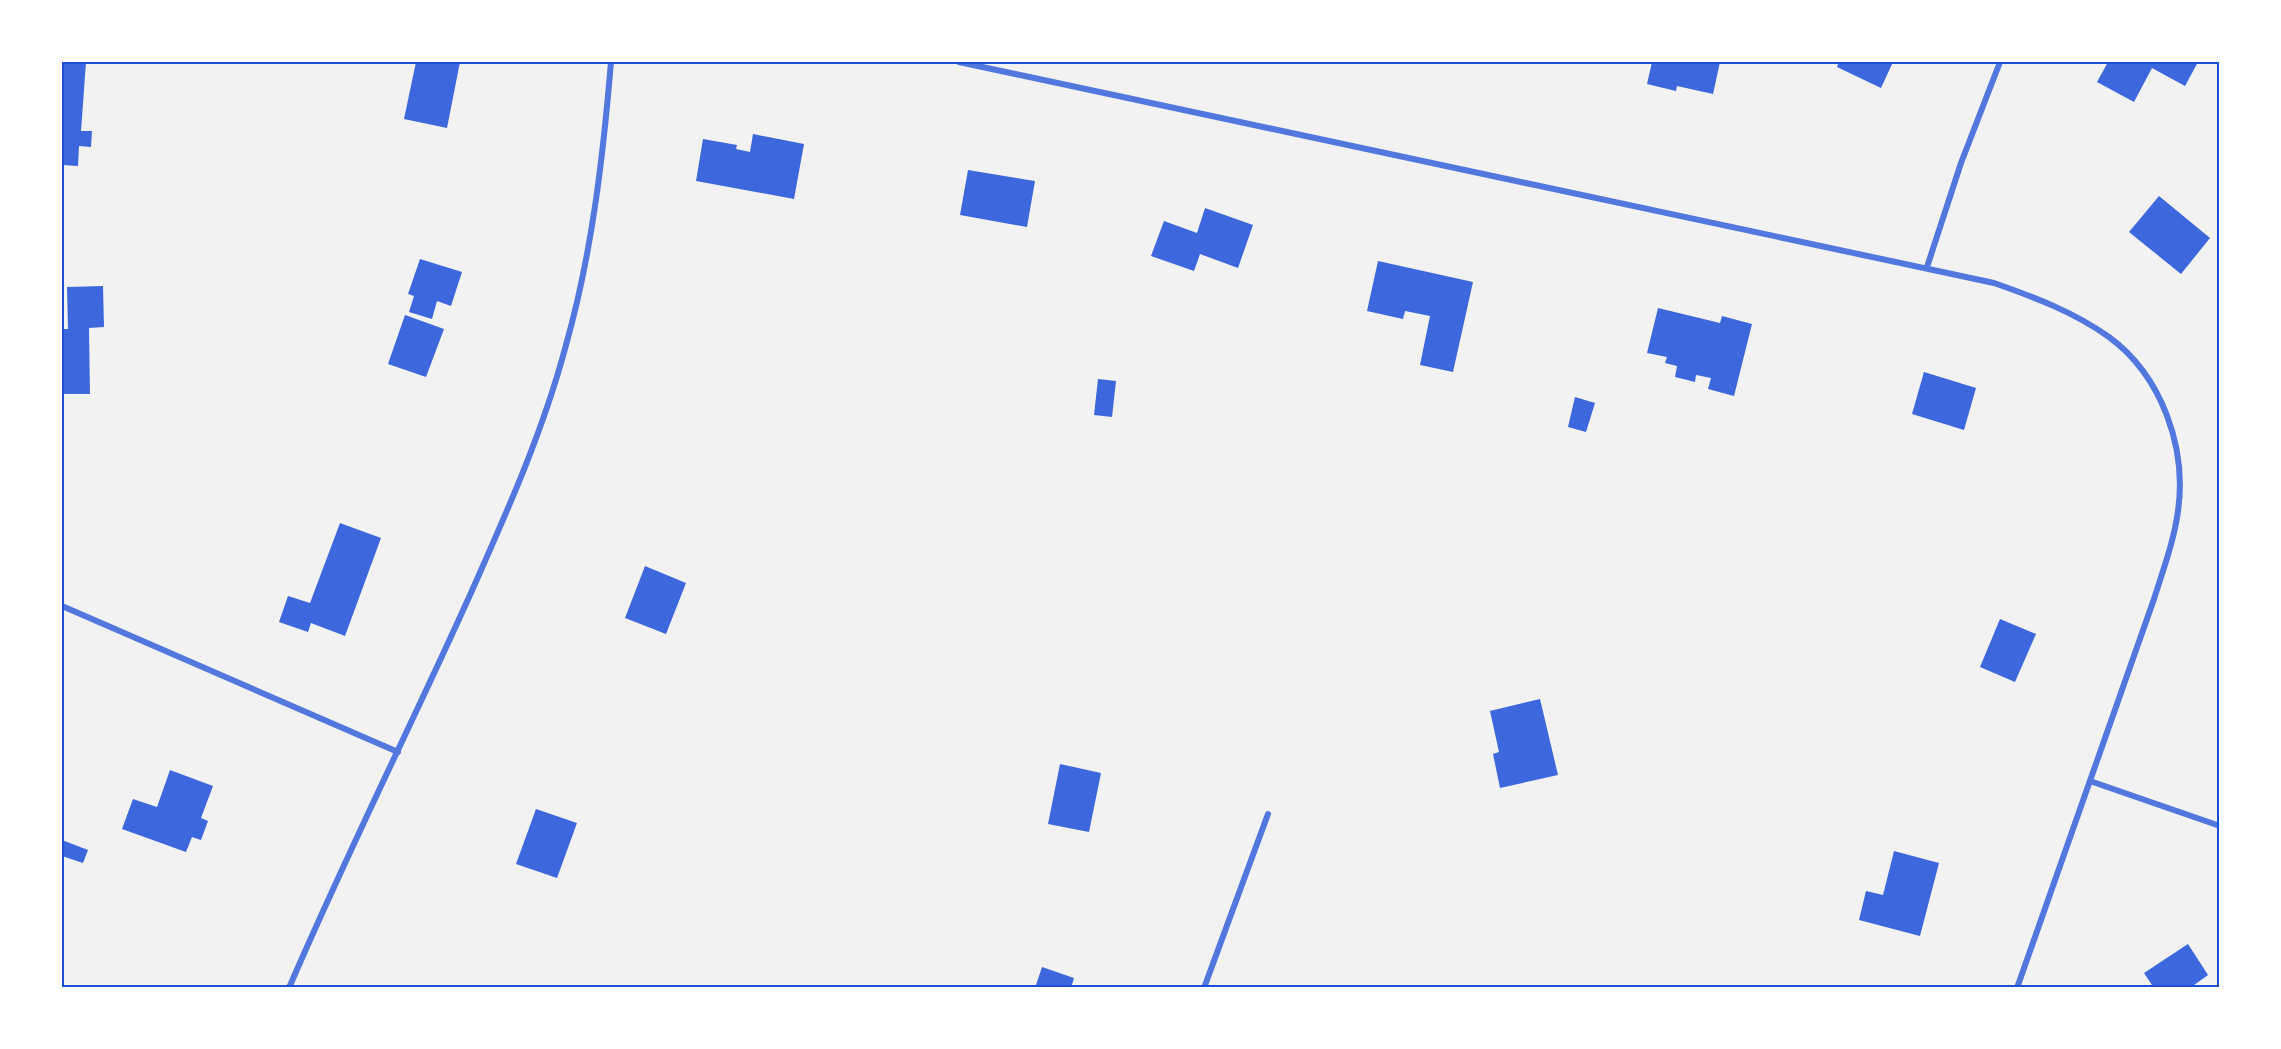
<svg xmlns="http://www.w3.org/2000/svg" width="2281" height="1049" viewBox="0 0 2281 1049" font-family="Georgia,serif">
<rect width="100%" height="100%" fill="#f2f2f2"/>
<g fill="#3d67dc">
<path d="M62,62H86L81,131H92L91,147L79,146L78,166L62,165Z"/>
<path d="M416,62H460L447,128L404,119Z"/>
<path d="M1652,62H1720L1713,94L1677,86L1676,91L1647,84Z"/>
<path d="M1839,62H1893L1881,88L1837,67Z"/>
<path d="M2108,62H2198L2185,86L2152,68L2134,102L2097,82Z"/>
<path d="M753,134L804,144L794,199L696,181L703,139L737,145L736,149L750,152Z"/>
<path d="M968,170L1035,181L1027,227L960,215Z"/>
<path d="M2159,196L2210,238L2181,274L2129,232Z"/>
<path d="M1205,208L1253,225L1238,268L1200,254L1194,271L1151,256L1164,221L1197,233Z"/>
<path d="M420,259L462,272L451,306L437,301L432,319L409,312L414,296L408,294Z"/>
<path d="M1378,261L1473,282L1453,372L1420,365L1430,316L1405,311L1403,319L1367,311Z"/>
<path d="M103,286L104,327L89,328L90,394H62V329H68L67,287Z"/>
<path d="M1658,308L1720,323L1722,316L1752,324L1734,396L1708,389L1711,378L1696,375L1695,382L1675,377L1677,366L1665,363L1667,357L1647,353Z"/>
<path d="M405,315L444,329L426,377L388,364Z"/>
<path d="M1924,372L1976,388L1964,430L1912,414Z"/>
<path d="M1098,379L1116,381L1112,417L1094,415Z"/>
<path d="M1575,397L1595,403L1586,432L1568,427Z"/>
<path d="M340,523L381,538L345,636L311,623L308,632L279,622L288,596L310,603Z"/>
<path d="M645,566L686,583L666,634L625,618Z"/>
<path d="M2000,619L2036,634L2015,682L1980,667Z"/>
<path d="M1540,699L1558,775L1500,788L1493,754L1499,752L1490,711Z"/>
<path d="M1060,764L1101,773L1089,832L1048,824Z"/>
<path d="M170,770L213,786L201,818L208,821L201,840L192,837L186,852L122,829L133,799L157,807Z"/>
<path d="M536,809L577,823L557,878L516,864Z"/>
<path d="M62,840L88,850L83,863L62,856Z"/>
<path d="M1894,851L1939,863L1920,936L1859,920L1866,891L1883,895Z"/>
<path d="M2188,944L2208,975L2190,988H2154L2144,973Z"/>
<path d="M1042,967L1074,978L1071,988H1035Z"/>
</g>
<g fill="none" stroke-linecap="round" stroke-linejoin="round">
<g stroke="#5277de" stroke-width="6">
<path d="M959,62L1994,283C2034,297 2074,312 2109,337C2162,376 2187,448 2178,511C2174,541 2163,570 2154,599L2017,988"/>
<path d="M1927,267L1961,163L2000,62"/>
<path d="M62,606L398,752"/>
<path d="M2090,781L2220,826"/>
<path d="M289,988C346,855 411,726 470,595C506,514 543,432 566,345C592,253 603,157 611,62"/>
<path d="M1204,988L1268,814"/>
</g>
</g>
<rect width="2281" height="1049" fill="none" stroke="#ffffff" stroke-width="126"/>
<rect x="63" y="63" width="2155" height="923" fill="none" stroke="#1d4ed8" stroke-width="2"/>
</svg>
